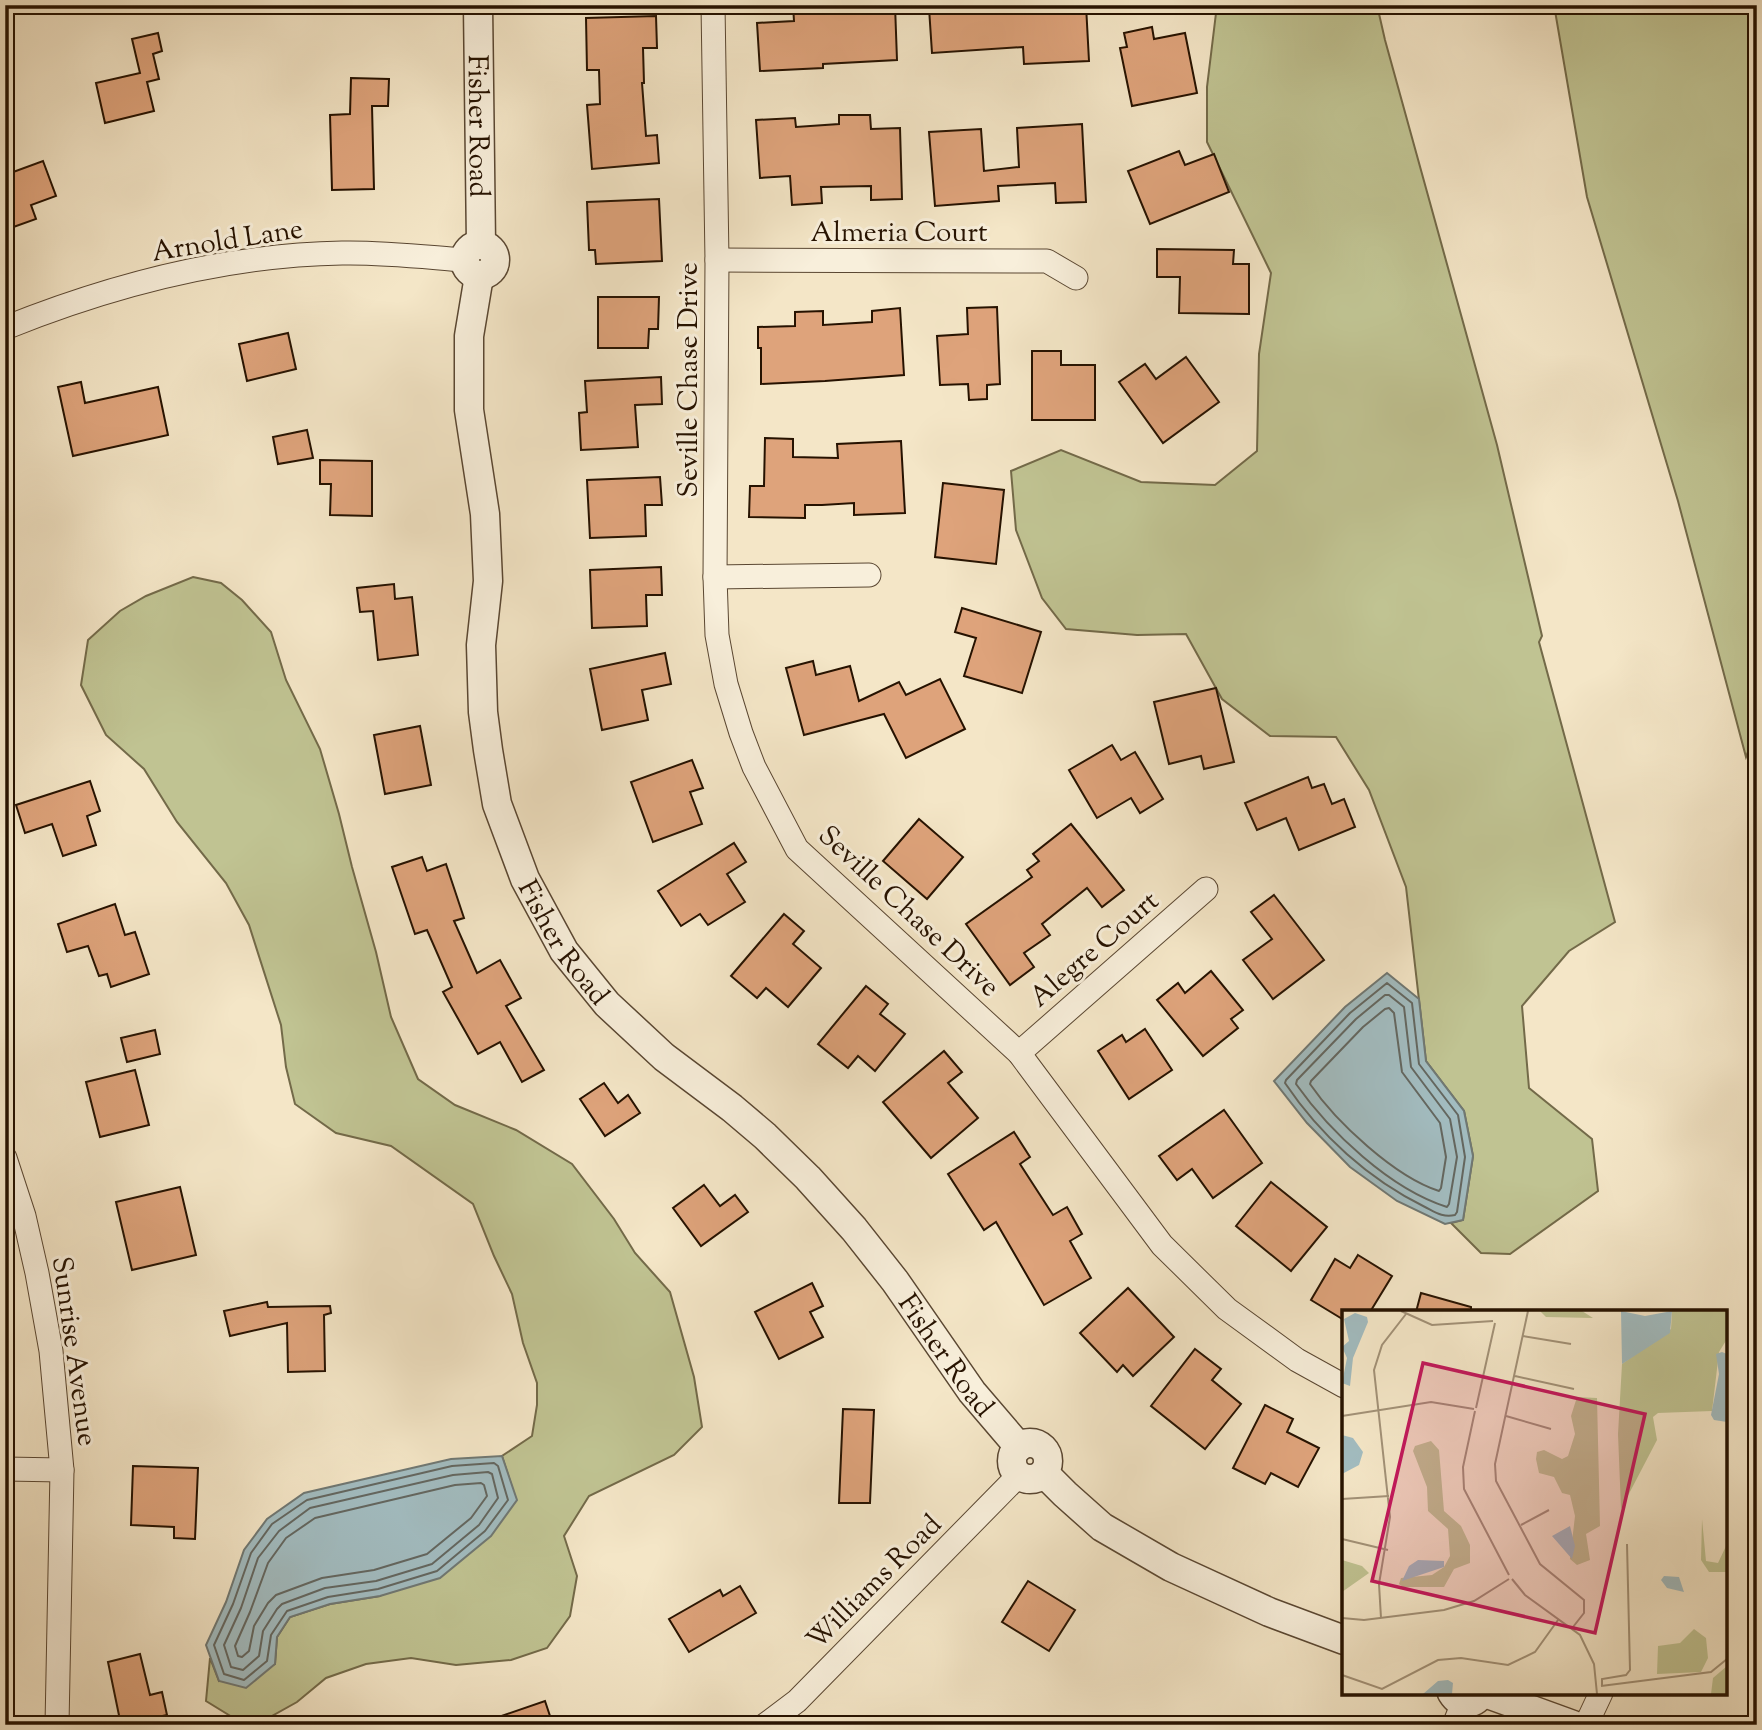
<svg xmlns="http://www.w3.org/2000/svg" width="1762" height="1730" viewBox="0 0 1762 1730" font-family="'Sorts Mill Goudy',serif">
<rect width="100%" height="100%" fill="#f4e6c7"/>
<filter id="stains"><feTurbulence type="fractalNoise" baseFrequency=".00286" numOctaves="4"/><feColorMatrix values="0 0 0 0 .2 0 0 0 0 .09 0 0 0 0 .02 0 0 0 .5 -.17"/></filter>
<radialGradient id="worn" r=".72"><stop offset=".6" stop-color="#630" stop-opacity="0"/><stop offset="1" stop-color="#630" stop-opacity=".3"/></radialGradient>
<g fill="#c0c392" stroke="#736a49" stroke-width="2">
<path d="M1217,5H1377L1385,40L1497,445L1542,636L1539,642L1615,922L1569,951L1522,1006L1529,1088L1592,1139L1598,1191L1510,1254L1481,1253L1451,1223L1463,1220L1473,1156L1464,1111L1426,1061L1406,887L1369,790L1336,737L1270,736L1222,699L1186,634L1137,635L1066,629L1042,598L1016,530L1011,471L1061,450L1141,482L1215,485L1257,451L1259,354L1271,273L1207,142V87Z"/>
<path d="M1554,5H1757V728L1746,757L1678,501L1587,197Z"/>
<path d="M193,577L221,583L242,600L271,632L286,680L320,749L339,814L352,867L376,952L391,1017L418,1079L455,1105L516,1130L572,1164L614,1219L635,1253L670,1292L694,1377L702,1427L674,1455L589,1496L564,1536L577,1576L570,1616L547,1648L511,1660L456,1665L411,1658L366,1664L326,1678L297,1702L270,1717L237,1720L206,1701L210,1658L219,1681L275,1664L277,1637L290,1617L330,1604L380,1596L516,1500L502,1456L532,1436L537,1405V1383L523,1343L512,1294L494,1256L473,1204L391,1146L336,1133L295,1104L286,1067L281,1025L249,925L226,883L177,822L144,769L106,735L81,685L88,640L120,611L146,596Z"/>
</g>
<g fill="#a2bcc0" stroke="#707873" stroke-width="2">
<path d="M1387,973L1419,999L1426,1061L1464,1111L1473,1156L1463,1220L1445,1224L1397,1201L1350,1167L1307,1123L1274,1081L1345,1007Z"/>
<path d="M502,1456L517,1500L491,1536L440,1578L380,1596L330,1604L290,1617L277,1637L275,1664L246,1688L219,1681L206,1645L226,1602L244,1550L267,1519L304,1493L451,1459Z"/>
</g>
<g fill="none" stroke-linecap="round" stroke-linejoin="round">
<g stroke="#646760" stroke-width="2">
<path d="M1387,983L1412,1003L1419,1064L1458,1115L1465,1157L1457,1212L1455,1215C1443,1218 1435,1212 1425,1207C1368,1179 1320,1135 1285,1083L1286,1080L1350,1013Z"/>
<path d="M1385,995H1389L1404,1007L1411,1067L1450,1119L1457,1157L1449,1204L1447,1207C1390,1189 1330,1132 1296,1084L1297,1080L1356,1019Z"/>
<path d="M1385,1009L1389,1008L1394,1013L1402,1072L1440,1123L1446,1157L1441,1188L1439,1191C1395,1177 1336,1122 1310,1084L1311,1081L1363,1027Z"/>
<path d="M494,1463L498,1466L508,1500L485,1531L437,1571L378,1589L328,1597L287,1611L271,1635L267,1661L244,1680L224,1674L214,1645L233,1604L251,1553L272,1524L307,1500L452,1466Z"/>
<path d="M488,1472L492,1474L498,1498L479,1525L432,1564L376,1581L325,1588L282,1604L277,1609L263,1631L259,1656L243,1670L231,1667L224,1645L241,1608L258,1558L279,1531L310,1508L453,1475Z"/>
<path d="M481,1483L484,1485L487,1496L471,1518L427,1554L374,1570L322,1578L276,1595L268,1603L254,1626L249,1651L242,1657L238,1656L235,1646L250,1612L268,1563L286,1538L315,1518L455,1485Z"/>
</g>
</g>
<g fill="#dea37b" stroke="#261200" stroke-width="2">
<path d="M793,5H895L897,60L823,64V68L760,71L757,23L794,21Z"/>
<path d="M966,5H995V9L1086,5L1089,61L1024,64L1023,47L932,53L929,8Z"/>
<path d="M656,16L657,48H643L644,83H642L646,136L657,135L659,163L592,169L587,105L600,104L599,70H587L586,18Z"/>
<path d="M1152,27L1154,39L1185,33L1197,93L1132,106L1120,48L1127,47L1124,33Z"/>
<path d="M158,33L162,51L153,54L159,79L147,82L154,111L105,123L96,83L140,73L132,39Z"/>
<path d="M351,78L389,79L388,106H372L374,189L332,190L330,115L350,114Z"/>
<path d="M839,115H870L871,129L900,128L902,199L871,200V186L821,187L822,203L792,205L790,176L760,178L756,120L795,118L796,127L839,124Z"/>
<path d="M1082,124L1086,202L1056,203L1055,183L998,186L999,201L935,206L929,132L981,129L984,171L1019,167L1017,128Z"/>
<path d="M1179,151L1185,165L1214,154L1229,192L1150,224L1128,171Z"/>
<path d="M43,161L56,196L31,205L36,219L5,230V175Z"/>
<path d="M659,199L662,261L596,264L595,250H589L587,202Z"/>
<path d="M1157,249L1234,250L1233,264H1249V314L1179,313L1180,277H1157Z"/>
<path d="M598,297H659L658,329H649L648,348H598Z"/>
<path d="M997,307L1000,384L987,385V399L969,400L968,384L940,385L937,336L968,334L967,308Z"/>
<path d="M900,308L904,375L825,381L761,384V348H758V327L795,326V312L823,311V325L872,322V311Z"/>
<path d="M288,333L296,369L247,381L239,344Z"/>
<path d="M1032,351H1061V365H1095V420H1032Z"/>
<path d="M1186,357L1219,402L1163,443L1119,382L1145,364L1156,379Z"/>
<path d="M661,377L662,404L635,405L638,447L581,450L579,413L587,412L585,381Z"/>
<path d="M81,382L85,403L158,387L168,435L73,456L58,387Z"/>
<path d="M307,430L313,458L278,464L273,437Z"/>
<path d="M765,438L793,439V457L838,458L837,444L901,441L905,513L854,515V503L822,505H805V518L749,517L750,486H764Z"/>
<path d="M320,460L372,461V516L330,515L331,484H320Z"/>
<path d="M660,477L662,505H645L646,536L590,538L587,480Z"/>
<path d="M943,483L1004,490L996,564L935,557Z"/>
<path d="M661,567L662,595H646L647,626L592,628L590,570Z"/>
<path d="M394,584L395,599L412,597L418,655L378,660L373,611L360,612L357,588Z"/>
<path d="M962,608L1041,632L1022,693L964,676L976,638L955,632Z"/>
<path d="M665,653L671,684L642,690L648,720L602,730L590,669Z"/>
<path d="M813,661L816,675L850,666L859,701L899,682L906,695L940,679L965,729L906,758L884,714L804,735L786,668Z"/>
<path d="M1216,688L1234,762L1204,769L1201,756L1169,764L1154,702Z"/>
<path d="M420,726L431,785L385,794L374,735Z"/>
<path d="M1112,745L1121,760L1135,752L1163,799L1140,813L1131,798L1097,818L1069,770Z"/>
<path d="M692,760L703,788L690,792L702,824L653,842L631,782Z"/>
<path d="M1308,777L1312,788L1324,784L1332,804L1344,799L1355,827L1299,850L1286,818L1257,830L1245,803Z"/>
<path d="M90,781L100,811L87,816L96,845L63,856L52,824L25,833L16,805Z"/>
<path d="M919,819L963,857L927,899L883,861Z"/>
<path d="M1071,824L1124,890L1102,907L1087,888L1042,924L1050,935L1024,953L1034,967L1010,985L966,924L1032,877L1027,870L1039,861L1033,854Z"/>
<path d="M734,843L746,862L727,874L745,902L708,925L700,914L681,926L658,891Z"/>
<path d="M422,857L427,871L446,864L464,918L454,921L477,973L500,960L521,998L506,1006L544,1070L522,1082L500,1042L478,1054L443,992L452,987L427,930L415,934L392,867Z"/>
<path d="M1274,895L1324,960L1273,999L1243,960L1272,939L1251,912Z"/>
<path d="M115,904L125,935L135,932L149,974L111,987L107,974L99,976L88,946L67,952L58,924Z"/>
<path d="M784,914L804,931L793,944L821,968L788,1007L766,988L757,998L731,976Z"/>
<path d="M1211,971L1243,1010L1231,1019L1238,1028L1203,1056L1157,1000L1178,983L1185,993Z"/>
<path d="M866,986L888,1004L880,1014L905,1034L875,1071L858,1056L848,1068L818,1044Z"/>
<path d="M1145,1029L1172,1070L1129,1099L1098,1051L1122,1035L1126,1042Z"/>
<path d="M155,1030L160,1054L127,1062L121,1038Z"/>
<path d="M944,1051L962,1072L948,1083L978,1118L931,1158L883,1102Z"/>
<path d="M135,1070L149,1125L100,1137L86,1082Z"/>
<path d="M604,1083L618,1103L628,1095L640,1113L605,1136L580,1099Z"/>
<path d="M1224,1110L1262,1163L1213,1198L1192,1169L1177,1180L1159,1156Z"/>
<path d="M1014,1132L1030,1157L1020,1164L1053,1215L1067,1207L1082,1234L1070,1241L1091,1278L1044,1305L996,1222L984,1230L948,1174Z"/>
<path d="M1271,1182L1327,1227L1291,1271L1236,1226Z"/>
<path d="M704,1185L720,1206L735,1195L748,1212L701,1246L673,1208Z"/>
<path d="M180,1187L196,1255L132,1270L116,1202Z"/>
<path d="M1358,1255L1392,1276L1370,1312H1344V1320L1311,1300L1335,1259L1350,1268Z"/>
<path d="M812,1283L823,1306L810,1312L823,1337L779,1359L755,1312Z"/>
<path d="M1128,1288L1174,1337L1133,1376L1123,1365L1117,1372L1080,1333Z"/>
<path d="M1421,1293L1471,1307V1312H1416Z"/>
<path d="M267,1302L268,1307L330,1306L331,1313L324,1315L325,1371L288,1372L287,1323L230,1336L224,1311Z"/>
<path d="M1195,1349L1221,1369L1212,1380L1241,1404L1205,1449L1151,1406Z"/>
<path d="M1265,1405L1293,1419L1287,1432L1319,1448L1298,1487L1271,1473L1265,1484L1233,1468Z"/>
<path d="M843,1409L874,1410L870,1503H839Z"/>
<path d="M133,1466L198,1468L195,1539L174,1538V1527L131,1525Z"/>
<path d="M1028,1581L1075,1610L1049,1651L1002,1622Z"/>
<path d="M740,1586L756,1613L689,1652L669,1619L720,1590L723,1596Z"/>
<path d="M140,1654L150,1695L162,1692L167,1715L121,1725L108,1662Z"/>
<path d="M545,1701L553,1725H484V1722Z"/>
</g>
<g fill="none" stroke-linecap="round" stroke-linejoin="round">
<g stroke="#5a4732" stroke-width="25">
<g id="minor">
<path d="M713,5L717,260L715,577L717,635L726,684L741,733L754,767L797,849L1019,1053L1162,1245L1227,1309L1297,1360L1344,1386"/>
<path d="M717,260L1047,261L1076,278"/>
<path d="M5,328C112,285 227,255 342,253C382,252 425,257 465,260"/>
<path d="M715,577L869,575"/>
<path d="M1019,1053L1206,889"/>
<path d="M5,1158L24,1216L37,1273L51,1351L62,1470L57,1725"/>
<path d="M5,1469L62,1470"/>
<path d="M765,1725L797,1701L1019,1475"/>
<path d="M1454,1725L1463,1703"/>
<path d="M1586,1725L1601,1693"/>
</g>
</g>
<g stroke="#5a4732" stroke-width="31">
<g id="tertiary">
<path id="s1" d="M478,5L481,245"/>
<circle cx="480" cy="260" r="15"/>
<path id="s2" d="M479,276L469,336V410L485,514L488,581L481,645L483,712L488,750L497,804L525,879L564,951L607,1004L664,1057L732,1108L765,1136L808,1178L854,1229L895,1281L972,1392L1019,1447"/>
<circle cx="1030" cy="1461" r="18"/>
<path d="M1044,1473L1065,1494L1102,1527L1171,1567L1269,1612L1344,1640"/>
<path d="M1452,1693C1460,1706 1473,1706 1482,1693"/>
<path d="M1485,1693L1573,1725"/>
</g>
</g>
<use href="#minor" stroke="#f8efdb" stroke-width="23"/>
<use href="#tertiary" stroke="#f8efdb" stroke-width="28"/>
</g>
<g text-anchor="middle" stroke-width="6" stroke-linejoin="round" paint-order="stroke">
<g font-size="28" fill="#261200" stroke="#f8efdb">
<text dy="10" stroke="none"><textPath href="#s1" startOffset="121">Fisher Road</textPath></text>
<text x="899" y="241">Almeria Court</text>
<text transform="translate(227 239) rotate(-9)" y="10">Arnold Lane</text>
<text transform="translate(687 380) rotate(-90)" y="10">Seville Chase Drive</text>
<text transform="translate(910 910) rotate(43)" y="10">Seville Chase Drive</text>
<text dy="10" stroke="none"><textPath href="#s2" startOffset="686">Fisher Road</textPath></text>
<text transform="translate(1093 948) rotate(-41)" y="10">Alegre Court</text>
<text transform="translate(76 1351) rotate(82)" y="10">Sunrise Avenue</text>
<text dy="10" stroke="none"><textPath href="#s2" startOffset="1253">Fisher Road</textPath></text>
<text transform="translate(873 1581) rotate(-45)" y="10">Williams Road</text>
</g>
</g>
<g transform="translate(1342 1310)">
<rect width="385" height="385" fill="#f4e6c7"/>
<path d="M198,1H240L251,8L204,7ZM330,1H385V29L377,42L370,101L316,103L311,107L315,130L279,199L276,124L280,54L329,19ZM235,87L255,88L258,216L244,224L248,250L235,255L228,249L233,206L228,185L220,183L212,167L197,163L194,149L195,142L202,140L220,149L226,146L233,124L229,106ZM89,131L97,140L102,201L119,216L128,235V253L112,259L102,277H61L57,274L59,268L90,265L102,257L108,246L106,219L86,201L85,177L71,141L73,136ZM360,209L364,251L376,253L385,234V262H367L359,250ZM0,250L20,256L27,263L0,282ZM352,319L364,328L366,348L359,362L315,364L316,336L338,333ZM385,356V384H369L371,368Z" fill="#c0c392"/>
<path d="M279,1L303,6L330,1L328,23L280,54ZM13,3L25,7L26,12L11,48L8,76L0,73L5,48L0,37L7,31L2,9ZM380,42L385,44V112L372,110L369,105L377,64L374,44ZM0,125L11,128L21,142L17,155L0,164ZM228,216L233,236L230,249L210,226ZM76,250L102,251V257L60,271L67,256ZM322,266L337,267L342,282L325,278L319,270ZM106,370L111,373L110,384H81L96,371Z" fill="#a2bcc0"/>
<path fill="none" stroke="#a29177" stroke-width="2" d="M59,1L90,15L151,11M186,1L153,154L154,171L198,254L242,290V303L231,317M181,26L229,34M173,66L232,79M134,98L153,13M133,101L121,157L122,179L167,265M0,106L89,92L132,99M164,106L209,119M0,189L47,186M179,215L207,200M0,229L46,240M170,269L183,285L238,325L252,354L255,384M0,308L22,310L102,300L132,291L167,269M39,308L37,274L48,207L32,60L40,35L64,4M0,365L40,379L96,350L119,348L166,355L193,342L216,310M259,376L369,362L385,349M260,376V369L284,365L288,360L285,234"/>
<path fill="#c2185b" fill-opacity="0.15" stroke="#c2185b" stroke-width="3.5" d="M81,53L303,104L253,323L30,271Z"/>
<rect width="385" height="385" fill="none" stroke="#261200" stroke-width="3.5"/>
</g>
<rect width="1762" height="1730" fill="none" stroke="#f4e6c7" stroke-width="28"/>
<rect x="7" y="7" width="1748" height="1716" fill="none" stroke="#261200" stroke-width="3.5"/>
<rect x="14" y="14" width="1734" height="1702" fill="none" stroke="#261200" stroke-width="2"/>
<rect width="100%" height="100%" filter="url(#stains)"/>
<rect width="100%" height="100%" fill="url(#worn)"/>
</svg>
